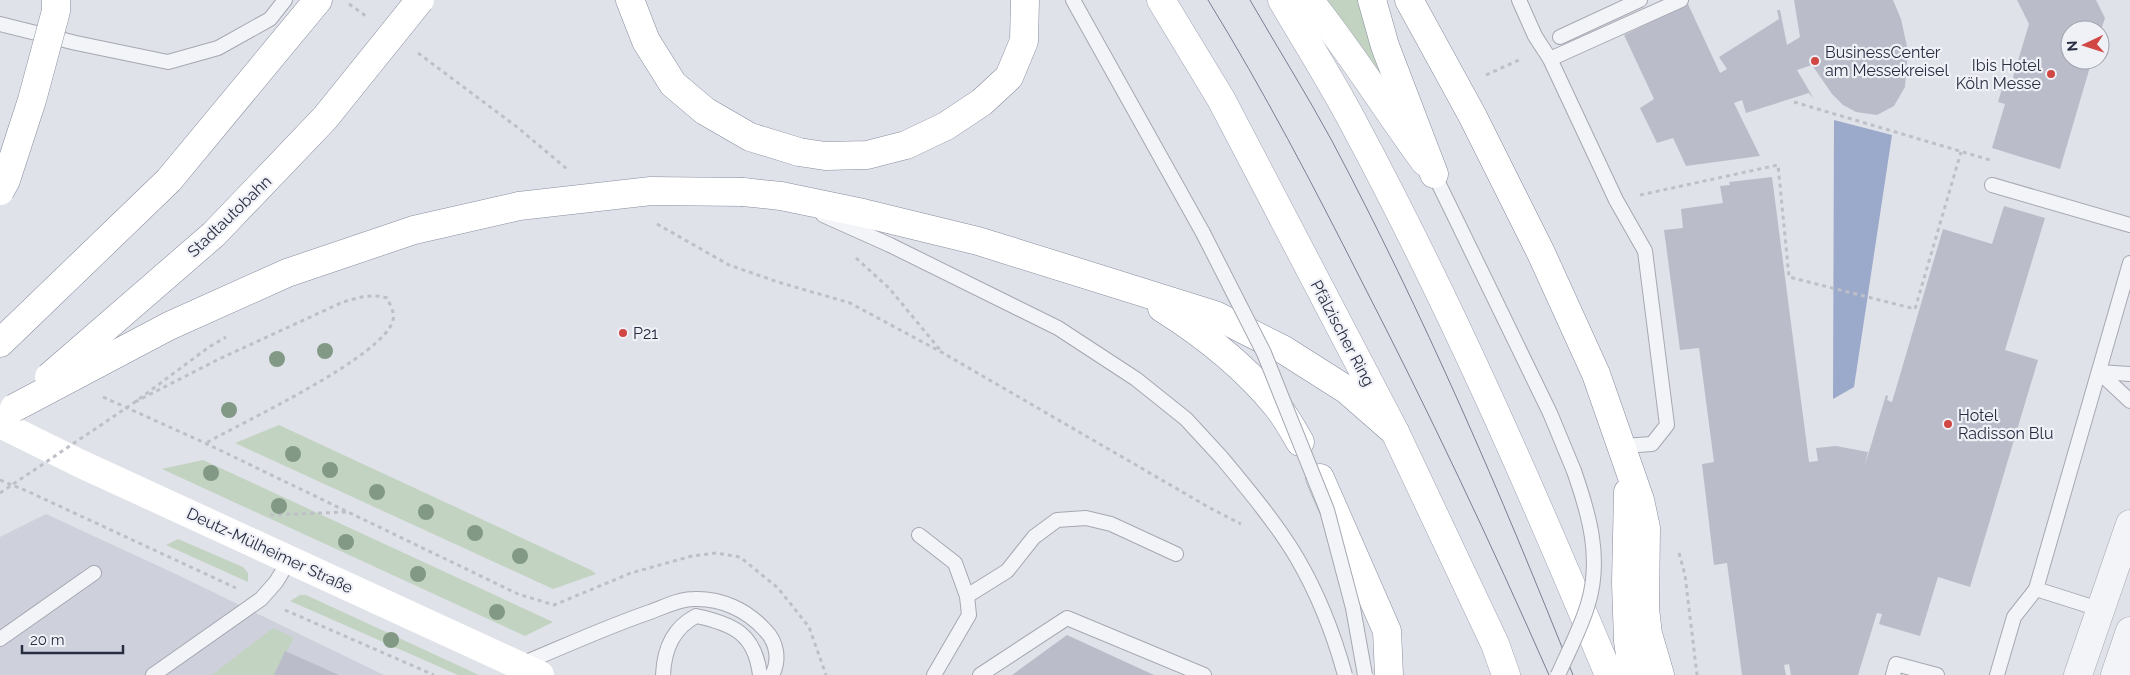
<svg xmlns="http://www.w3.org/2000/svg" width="2130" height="675" viewBox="0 0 2130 675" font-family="Raleway,sans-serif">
<rect width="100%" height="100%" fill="#e0e2e9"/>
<path fill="#ced1db" d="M46,514L180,576L384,675H0V537Z"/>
<g fill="#c2d3c1">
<path d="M1327,0H1361L1391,101Z"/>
<path d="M279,425L591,570L596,574L553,589L235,443Z"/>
<path d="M203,460L553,622L525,636L162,469Z"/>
<path d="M178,539L243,567L248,573V582L166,545Z"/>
<path d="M300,595H306L479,675H458L290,601Z"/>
<path d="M273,628L294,638L274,675H212Z"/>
</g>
<path fill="#9ba9ca" d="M1834,120L1892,135L1854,387L1833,399Z"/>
<g fill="#babdc9">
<path d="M1794,0H1893L1901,19L1908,51L1905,87L1894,106L1877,115L1856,112L1843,105L1832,94L1812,65L1797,70L1814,99L1809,93L1746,113L1742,100L1734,103L1760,156L1686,166L1673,138L1657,143L1640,108L1654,99L1624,35L1688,4L1720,73L1727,69L1719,57L1779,19L1777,10H1780L1787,45L1800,37Z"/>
<path d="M2017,0H2096L2105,18L2101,30H2070V60H2092L2060,169L1992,148L2005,104L1998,102L2003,85L2010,87L2029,24Z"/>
<path d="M2100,42L2106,44L2100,63L2093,61L2100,60Z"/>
<path d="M1772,177L1809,462L1818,461L1816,448L1836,446L1868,452L1865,465L1886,395L1888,396L1887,400L1892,402L1943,229L1992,244L2004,206L2045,218L2005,350L2038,360L1970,587L1938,577L1920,636L1879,624L1882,614L1877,613L1858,675H1791L1789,664L1784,665L1786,675H1742L1727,563L1714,565L1702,464L1714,462L1699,348L1680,350L1664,230L1683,228L1681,209L1723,203L1720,186L1730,185L1729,182Z"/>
<path d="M1067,635L1154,675H1012Z"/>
<path d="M285,651L339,675H274Z"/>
</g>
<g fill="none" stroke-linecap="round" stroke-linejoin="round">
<g stroke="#a5a8b3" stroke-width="16">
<g id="lane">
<path d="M1073,0L1203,233"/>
<path d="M1519,0L1535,36L1550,59"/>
<path d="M0,24L76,43L168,62L218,48L270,19L285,0"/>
<path d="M1560,37L1640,0"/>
<path d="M1434,174L1550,413L1574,471"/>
<path d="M1992,185L2130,225"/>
<path d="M823,215L890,245L1058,328L1136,379L1186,419L1221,457"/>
<path d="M2099,372L2130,401"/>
<path d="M2099,372L2130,374"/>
<path d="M1623,446L1652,444L1667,425L1645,251L1616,200L1550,59L1681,0"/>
<path d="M919,535L955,563L967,596L969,615L934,675"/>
<path d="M967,596L1007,571L1034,537L1057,520L1086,518L1111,524L1176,554"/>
<path d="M2102,610L2036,589L2130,263"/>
<path d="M0,639L94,573"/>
<path d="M519,665C563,647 606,627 650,612C664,607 679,599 694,599C721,598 747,610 765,630C777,642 780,660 772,675"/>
<path d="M153,675L261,599L276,582L290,559"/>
<path d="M663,675C664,650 673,628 696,616C734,624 755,634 760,675"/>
<path d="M980,675L1067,618L1204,675"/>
<path d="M1893,675L1896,664L1937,675"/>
<path d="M1997,675L2014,617L2036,589"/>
</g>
</g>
<g stroke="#a5a8b3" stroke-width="29">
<g id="street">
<path d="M2078,675L2130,524"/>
<path d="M2115,675L2130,631"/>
</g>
</g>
<g stroke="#9fa4b5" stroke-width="29">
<g id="primary">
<path d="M1161,0L1221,99L1395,432L1495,644L1506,675"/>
<path d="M1282,0C1306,41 1332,82 1354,124C1450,303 1531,488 1609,675"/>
<path d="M1309,0C1351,52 1386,109 1425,162"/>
</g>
</g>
<g stroke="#878da0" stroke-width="29">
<g id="highway">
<path d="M630,0L646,41L673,84L705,111L750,137L799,152L825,156L867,155L906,145L946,126L982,102L1009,77L1024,41L1025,0"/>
<path d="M1372,0L1385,46L1434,174"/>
<path d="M1409,0L1472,115L1541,253L1596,374L1640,500L1646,528L1645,609L1648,634L1660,675"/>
<path d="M743,192L781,196L863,213L978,241L1215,315L1284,350L1347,390L1395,432"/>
<path d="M1162,308C1205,335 1245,367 1277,406C1286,417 1293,430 1300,442"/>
<path d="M0,343L169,180L318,0"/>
<path d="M1320,478L1387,631L1389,675"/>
<path d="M1628,492L1626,583L1628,641L1633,675"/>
</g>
</g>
<g stroke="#bec0c8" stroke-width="3" stroke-dasharray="4 4" stroke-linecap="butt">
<path d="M349,4L366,16"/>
<path d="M418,53L517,127L567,169"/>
<path d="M1486,75L1521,59"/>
<path d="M1794,102L1990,160"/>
<path d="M1640,195L1778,165L1789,277L1915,309L1961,152"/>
<path d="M657,224L729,265L778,282L850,303L943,353L1210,508L1241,524"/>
<path d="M856,258L889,288L941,351"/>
<path d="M103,397L205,443L518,594L554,605L631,573L692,556L716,553L740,557L778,588L809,627L826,675"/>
<path d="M135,402L219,359L343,302C357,298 372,293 387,298C390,304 395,313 393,320C385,356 241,423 206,443"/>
<path d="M0,480L29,492L236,588"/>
<path d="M270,515L346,512"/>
<path d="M1679,553L1685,575L1697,675"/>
<path d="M285,610L434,675"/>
</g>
<use href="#lane" stroke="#f3f4f7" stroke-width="14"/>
<use href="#street" stroke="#f3f4f7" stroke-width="28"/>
<path stroke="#fff" stroke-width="28" d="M0,424L79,463L540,675"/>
<use href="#primary" stroke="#fff" stroke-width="28"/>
<use href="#highway" stroke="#fff" stroke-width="28"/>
<g stroke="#797e93" stroke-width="1">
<path d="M1208,0C1264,91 1313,185 1361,280C1428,410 1490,541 1549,675"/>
<path d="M1250,0C1277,47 1306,93 1332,141C1423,313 1501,493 1573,675"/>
</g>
<g stroke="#a5a8b3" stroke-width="16" stroke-linecap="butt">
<g id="lane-bridge">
<path d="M1203,233L1264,353L1327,510L1353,608L1365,675"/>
<path d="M1221,457C1246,487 1277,524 1297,558C1318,594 1334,635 1345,675"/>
<path d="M1558,675C1568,652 1581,628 1588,604C1602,558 1589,514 1574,471"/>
</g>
</g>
<g stroke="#878da0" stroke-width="29" stroke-linecap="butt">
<g id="highway-bridge">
<path d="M0,191L6,180L32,100L56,11V0"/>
<path d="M49,377L214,234L325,118L420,0"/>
<path d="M14,408L169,326L287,273L414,230L519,206L651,191L743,192"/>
</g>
</g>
<path stroke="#bec0c8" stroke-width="3" stroke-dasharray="4 4" stroke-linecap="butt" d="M0,493L135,402L209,347L226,337"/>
<use href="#lane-bridge" stroke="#f3f4f7" stroke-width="14"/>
<use href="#highway-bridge" stroke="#fff" stroke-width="28"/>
</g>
<g fill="#829986">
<circle cx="325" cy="351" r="8"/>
<circle cx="277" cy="359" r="8"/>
<circle cx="229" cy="410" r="8"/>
<circle cx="293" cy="454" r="8"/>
<circle cx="330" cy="470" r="8"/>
<circle cx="211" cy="473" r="8"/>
<circle cx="377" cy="492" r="8"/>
<circle cx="279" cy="506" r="8"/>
<circle cx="426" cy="512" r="8"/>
<circle cx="475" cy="533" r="8"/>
<circle cx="346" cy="542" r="8"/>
<circle cx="520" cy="556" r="8"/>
<circle cx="418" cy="574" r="8"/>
<circle cx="497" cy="612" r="8"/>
<circle cx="391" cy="640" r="8"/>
</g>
<g fill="#d04743" stroke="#f0f1f7" stroke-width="2">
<circle cx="1815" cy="61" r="5"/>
<circle cx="2051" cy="74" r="5"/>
<circle cx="623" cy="333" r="5"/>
<circle cx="1948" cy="424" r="5"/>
</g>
<g text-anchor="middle" stroke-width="4.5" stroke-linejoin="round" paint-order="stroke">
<g font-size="16" fill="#282d41" stroke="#f0f1f7" text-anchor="start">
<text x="1825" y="58">BusinessCenter<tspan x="1825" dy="18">am Messekreisel</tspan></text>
<text x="2041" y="71" text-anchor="end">Ibis Hotel<tspan x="2041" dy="18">Köln Messe</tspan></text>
<text x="633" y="339">P21</text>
<text x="1958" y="421">Hotel<tspan x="1958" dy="18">Radisson Blu</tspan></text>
</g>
<g font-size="16" fill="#282d41" stroke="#f0f1f7">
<text transform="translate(229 216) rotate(-44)" y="6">Stadtautobahn</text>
<text transform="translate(1343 333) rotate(62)" y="6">Pfälzischer Ring</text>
<text transform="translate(270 550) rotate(25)" y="6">Deutz-Mülheimer Straße</text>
</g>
</g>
<g transform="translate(2085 45) rotate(266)"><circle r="24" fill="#f0f1f7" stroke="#a0a3ae"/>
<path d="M0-4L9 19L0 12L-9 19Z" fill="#d04743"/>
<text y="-8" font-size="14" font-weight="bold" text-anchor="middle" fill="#282d41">N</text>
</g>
<path d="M22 645v8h101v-8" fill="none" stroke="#282d41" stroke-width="2.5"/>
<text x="30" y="645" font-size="15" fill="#282d41" stroke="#f0f1f7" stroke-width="4" paint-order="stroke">20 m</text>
</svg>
